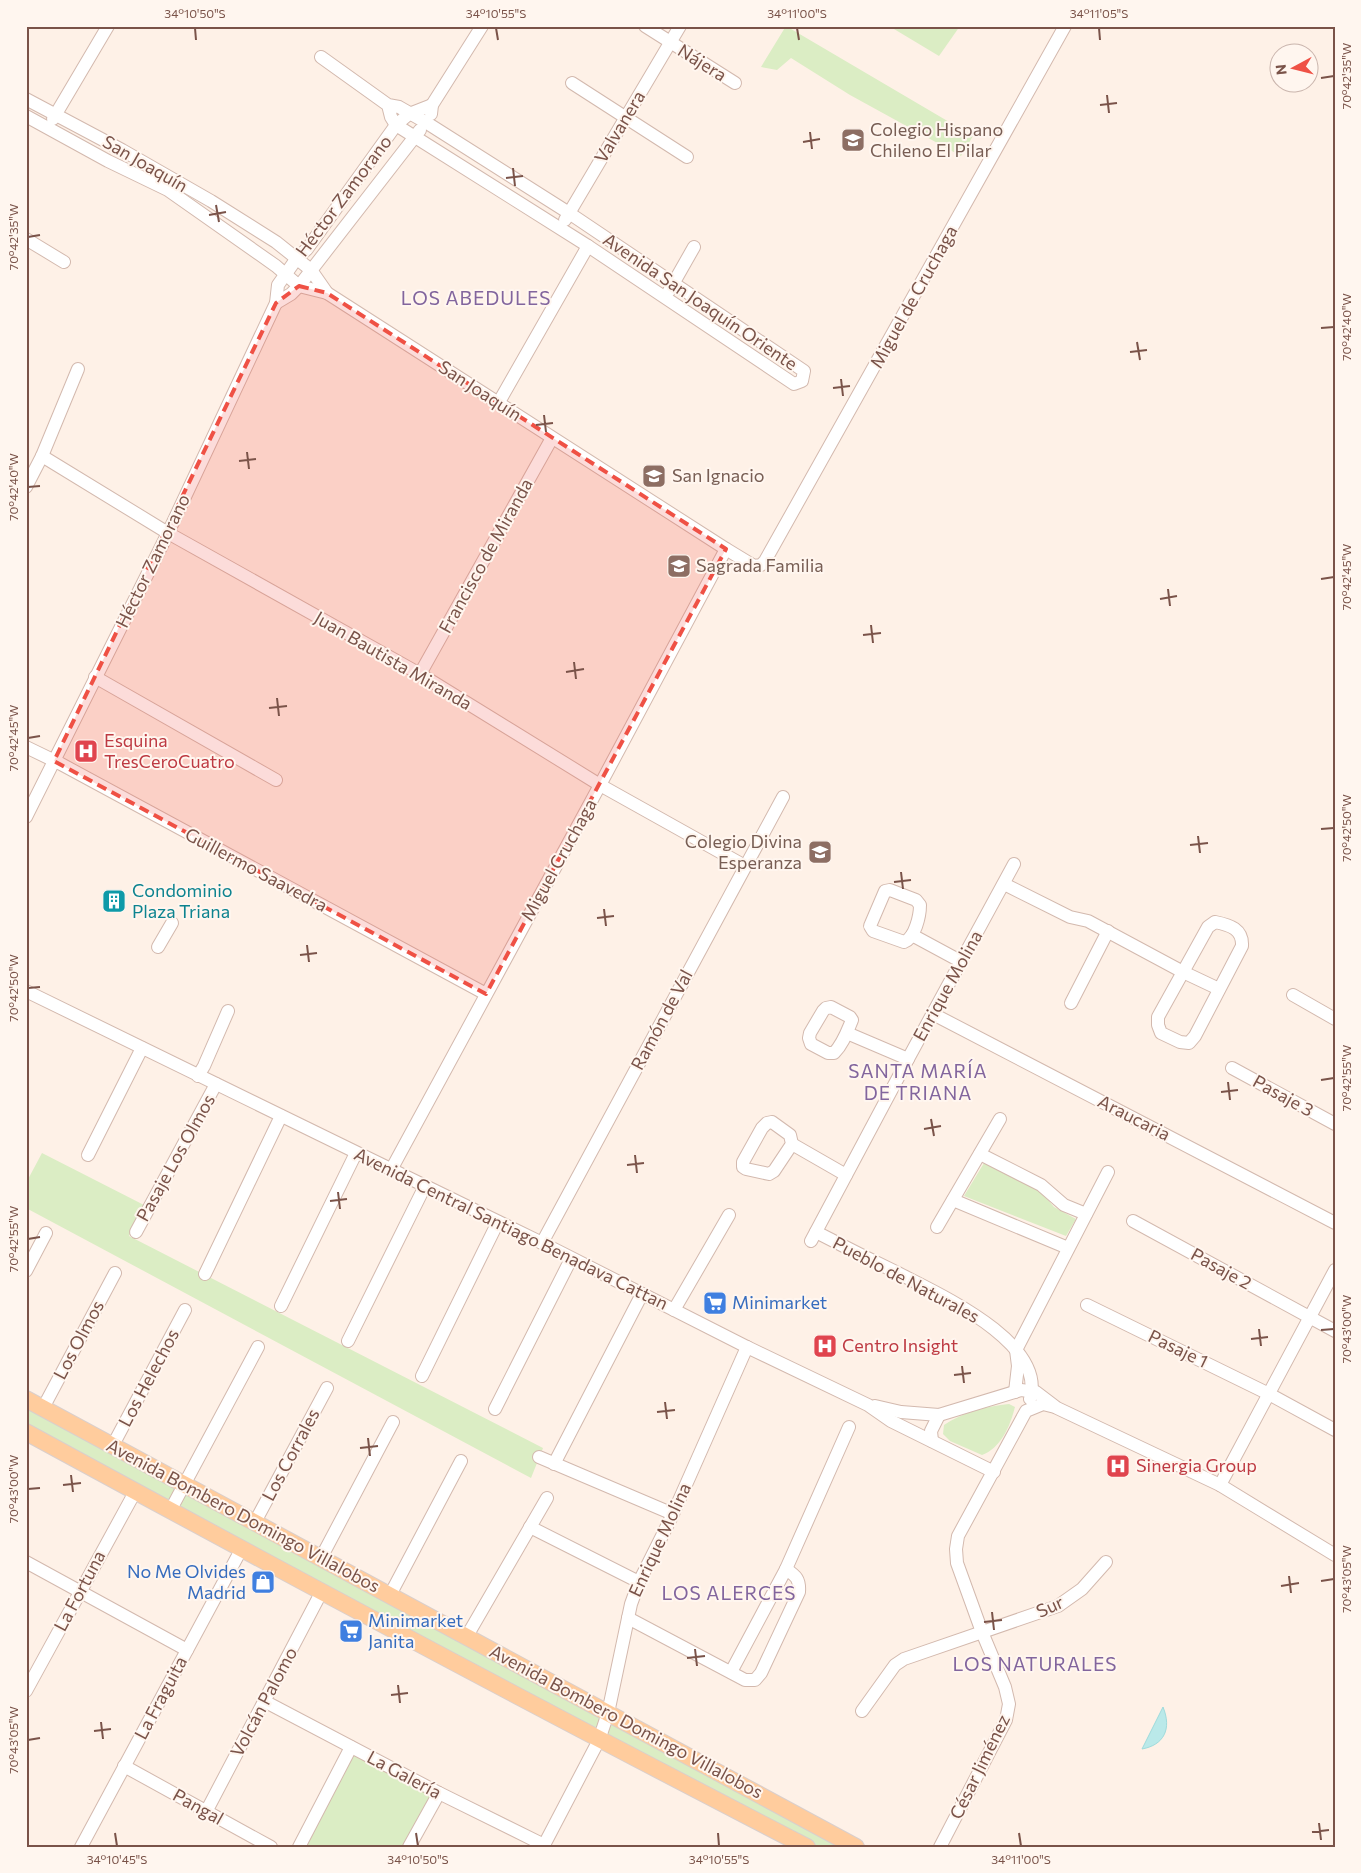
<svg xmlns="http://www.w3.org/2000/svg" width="1361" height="1873" viewBox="0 0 1361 1873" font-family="Commissioner,sans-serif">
<rect width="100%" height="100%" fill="#fef1e7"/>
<g fill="#dbedc4">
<path d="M786,26L973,136L961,156L850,95L791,58L777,70L761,67Z"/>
<path d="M889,26H960L939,56Z"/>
<path d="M42,1153L144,1205L129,1236L543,1448L531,1478L26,1208V1183Z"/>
<path d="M984,1163L1038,1188L1054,1207L1076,1219L1066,1236L964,1196Z"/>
<path d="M26,1402L856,1847H812L26,1426Z"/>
<path d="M1009,1404L1015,1407C1010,1426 1001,1448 982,1455L950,1441L943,1434L944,1425C961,1413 987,1406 1009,1404Z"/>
<path d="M354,1753L431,1795L403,1847H304Z"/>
</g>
<path fill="#bae9e9" stroke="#9fdbdc" d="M1163,1707C1172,1729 1164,1745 1142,1749Z"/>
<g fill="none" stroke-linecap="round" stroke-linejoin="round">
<g stroke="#d3b9ae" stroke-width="14">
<g id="minor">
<path d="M645,26L735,83"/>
<path d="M321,57L388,105L399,107L427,123L569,213L804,371L802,381L794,384L588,246L396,125L391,117L388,105"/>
<path d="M572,83L687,157"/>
<path d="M26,99L122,150L211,201L276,242L311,270L327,293"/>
<path d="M431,114L432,105L482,26"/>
<path d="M26,116L108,161L168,190L276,266L299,286L327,293L726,549L754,566L761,565L765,561L1065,26"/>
<path d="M53,119L108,26"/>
<path d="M565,220L680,26"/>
<path d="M26,239L64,262"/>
<path d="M669,291L694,247"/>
<path d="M276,303L291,294L299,286L420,130"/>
<path d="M499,402L588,246"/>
<path d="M42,456L168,533L420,674L600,785L745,866"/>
<path d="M26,487L42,456L78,369"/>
<path d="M420,674L552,438"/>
<path d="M95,677L276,780"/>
<path d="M26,747L61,764L486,994"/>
<path d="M26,817L168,533L276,303L278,285L297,258L307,249L396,125L409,114L432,105"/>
<path d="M1004,884L1070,917L1088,921L1183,972L1219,989"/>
<path d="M890,890L916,900L920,905C920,916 915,938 904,942L873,931L870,926L885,891Z"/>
<path d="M1215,922C1230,925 1243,929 1242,946L1195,1036L1189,1043L1180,1042L1161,1033L1158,1025V1017L1208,927Z"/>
<path d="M912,935L962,962"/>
<path d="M158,947L172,923"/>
<path d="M26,991L542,1243L747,1347L868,1405L891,1421L994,1472"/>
<path d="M1293,995L1335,1019"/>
<path d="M1071,1003L1108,931"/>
<path d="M831,1007L850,1017L852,1020C847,1032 843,1044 834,1053H828L811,1044L809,1038L810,1033L823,1011L826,1008Z"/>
<path d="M933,1014L1335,1223"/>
<path d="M847,1033L908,1059"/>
<path d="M1232,1068L1335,1124"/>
<path d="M198,1076L204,1066L228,1011"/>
<path d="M772,1122L790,1135L792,1144L774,1171L769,1174L746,1169L743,1167V1162L762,1128L767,1123Z"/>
<path d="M792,1144L846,1175"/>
<path d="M980,1154L1041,1185L1064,1205L1086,1214"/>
<path d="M88,1155L142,1048"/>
<path d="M391,1170L600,785L726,549"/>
<path d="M953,1200L1068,1248"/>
<path d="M1133,1221L1335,1331"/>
<path d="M937,1227L1000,1119"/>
<path d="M136,1232L216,1084"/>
<path d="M816,1232C843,1246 871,1260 898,1273C938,1294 1047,1342 1030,1399"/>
<path d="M811,1241L908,1059L1014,864"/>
<path d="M542,1243L783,797"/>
<path d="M26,1271L46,1233"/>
<path d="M205,1274L281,1116"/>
<path d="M1087,1305L1269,1394L1335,1430"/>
<path d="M281,1306L356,1153"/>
<path d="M674,1310L729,1215"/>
<path d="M348,1341L425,1186"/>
<path d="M1016,1350L1108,1172"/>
<path d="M422,1376L498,1222"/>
<path d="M1015,1392L1018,1366L1016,1350"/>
<path d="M875,1406L901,1412L939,1415L1021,1390L1036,1392L1057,1408L1220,1485L1335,1555"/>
<path d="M43,1408L115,1273"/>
<path d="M495,1409L571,1259"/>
<path d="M932,1441L931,1431L939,1415"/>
<path d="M113,1445L185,1310"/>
<path d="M539,1457L673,1514"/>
<path d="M554,1464L642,1294"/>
<path d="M1220,1485L1335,1270"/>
<path d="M170,1511L258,1347"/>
<path d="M255,1522L327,1388"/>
<path d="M530,1527L639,1582"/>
<path d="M321,1558L393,1422"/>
<path d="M26,1562L187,1650"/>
<path d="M390,1595L461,1461"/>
<path d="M628,1618L745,1680H755L761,1673L799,1592C800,1579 796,1576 786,1569L849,1427"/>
<path d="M467,1636L547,1498"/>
<path d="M731,1672L786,1569"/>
<path d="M26,1691L135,1492"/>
<path d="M264,1701L439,1793L544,1845"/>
<path d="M862,1711L895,1665L904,1659L1058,1606L1082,1589L1106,1562"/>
<path d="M124,1766L271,1847"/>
<path d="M206,1812L322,1591"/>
<path d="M81,1847L242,1548"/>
<path d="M299,1847L351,1747"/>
<path d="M409,1847L439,1793"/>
<path d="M543,1847L599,1740L608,1713L631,1604L639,1582L673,1514L747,1347"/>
<path d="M940,1847L1006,1720L1009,1704L1005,1687L982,1632L957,1563L956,1549L958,1536L1026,1411L1043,1404L1055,1407"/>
</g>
</g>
<g stroke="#dacfcc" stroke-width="18">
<g id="major">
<path d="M26,1399L856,1847"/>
<path d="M26,1432C285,1573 545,1712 807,1847"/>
</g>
</g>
<use href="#minor" stroke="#fff" stroke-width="12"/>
<use href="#major" stroke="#ffcc9d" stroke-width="16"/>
</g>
<path fill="#ef5145" fill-opacity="0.2" stroke="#ef5145" stroke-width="4" stroke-dasharray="10 6" stroke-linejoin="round" d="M299,286L327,293L726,549L486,994L54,761L276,303Z"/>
<path fill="none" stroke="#7a5349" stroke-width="2" d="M195,28L196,40M496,28L498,40M797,28L799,40M1099,28L1100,40M1321,78L1334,76M1107,95L1109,113M1100,105L1117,103M810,132L812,149M803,142L820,139M513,168L515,186M506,178L523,176M216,205L219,222M209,215L226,212M28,237L40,235M1321,328L1334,327M1137,342L1140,360M1130,352L1147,350M841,379L843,396M833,388L850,386M544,415L546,432M536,425L553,423M247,452L249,469M239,461L256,459M28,487L40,486M1321,579L1334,577M1168,589L1170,606M1160,599L1177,596M871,625L873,643M863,635L881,633M574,662L576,679M566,672L584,669M277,698L279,716M269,708L287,706M28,738L40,736M1321,829L1334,828M1198,836L1200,853M1190,845L1208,843M901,872L903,889M894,882L911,880M604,909L606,926M597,918L614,916M307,945L309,962M300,955L317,953M28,988L40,987M1321,1080L1334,1078M1228,1082L1230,1100M1221,1092L1238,1090M931,1119L934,1136M924,1129L941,1126M635,1155L637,1173M627,1165L644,1163M338,1192L340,1209M330,1201L347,1199M28,1239L40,1237M1259,1329L1261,1346M1321,1330L1334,1329M1251,1339L1268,1337M962,1366L964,1383M954,1375L971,1373M665,1402L667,1419M657,1412L675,1410M368,1438L370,1456M360,1448L378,1446M71,1475L73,1492M63,1485L81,1483M28,1489L40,1488M1289,1576L1291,1593M1321,1581L1334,1579M1281,1586L1299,1583M992,1612L994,1630M984,1622L1002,1620M695,1649L697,1666M687,1658L705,1656M398,1685L400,1703M391,1695L408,1693M101,1722L103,1739M94,1731L111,1729M28,1740L40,1738M1319,1823L1321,1840M1312,1832L1329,1830M115,1833L117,1846M416,1833L418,1846M718,1833L719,1846M1019,1833L1021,1846"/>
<defs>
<g id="school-square" transform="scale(1.25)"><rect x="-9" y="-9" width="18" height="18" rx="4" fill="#8d6e63" stroke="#fff6ef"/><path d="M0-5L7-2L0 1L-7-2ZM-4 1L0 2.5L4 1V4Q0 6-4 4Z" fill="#fff"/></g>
<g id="hospital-square" transform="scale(1.25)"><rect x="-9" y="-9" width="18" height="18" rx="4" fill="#e0444e" stroke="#fff6ef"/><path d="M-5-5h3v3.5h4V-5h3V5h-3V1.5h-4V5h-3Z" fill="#fff"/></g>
<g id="building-square" transform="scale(1.25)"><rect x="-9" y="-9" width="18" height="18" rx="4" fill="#0f9aa8" stroke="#fff6ef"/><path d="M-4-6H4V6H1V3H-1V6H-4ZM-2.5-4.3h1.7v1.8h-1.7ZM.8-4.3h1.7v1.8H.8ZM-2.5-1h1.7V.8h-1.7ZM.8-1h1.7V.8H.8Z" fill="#fff"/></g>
<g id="supermarket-square" transform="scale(1.25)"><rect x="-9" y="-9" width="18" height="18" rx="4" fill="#3f7fe0" stroke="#fff6ef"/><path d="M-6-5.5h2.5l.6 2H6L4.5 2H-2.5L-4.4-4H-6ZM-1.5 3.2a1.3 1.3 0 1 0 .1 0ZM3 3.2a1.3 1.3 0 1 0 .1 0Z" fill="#fff"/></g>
<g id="shop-square" transform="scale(1.25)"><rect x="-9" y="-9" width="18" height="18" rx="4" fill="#3f7fe0" stroke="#fff6ef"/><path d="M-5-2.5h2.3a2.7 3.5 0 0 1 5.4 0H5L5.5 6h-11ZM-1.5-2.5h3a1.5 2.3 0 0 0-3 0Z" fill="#fff"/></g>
</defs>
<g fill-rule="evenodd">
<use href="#school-square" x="853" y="140"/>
<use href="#school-square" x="654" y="476"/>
<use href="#school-square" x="679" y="566"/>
<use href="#hospital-square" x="86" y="751"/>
<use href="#school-square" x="820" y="852"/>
<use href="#building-square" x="114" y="901"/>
<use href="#supermarket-square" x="715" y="1303"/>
<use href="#hospital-square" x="825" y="1346"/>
<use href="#hospital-square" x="1118" y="1466"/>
<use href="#shop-square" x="263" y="1582"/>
<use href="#supermarket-square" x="351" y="1631"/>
</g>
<g text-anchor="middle" stroke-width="4" stroke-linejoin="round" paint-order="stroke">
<g font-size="18" fill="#7a5349" stroke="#fff6ef">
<text transform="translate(702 63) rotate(32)" y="6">Nájera</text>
<text transform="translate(620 127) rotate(-59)" y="6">Valvanera</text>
<text transform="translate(145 164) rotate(30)" y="6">San Joaquín</text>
<text transform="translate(344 196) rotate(-53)" y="6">Héctor Zamorano</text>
<text transform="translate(914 297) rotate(-61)" y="6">Miguel de Cruchaga</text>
<text transform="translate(700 302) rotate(34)" y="6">Avenida San Joaquín Oriente</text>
<text transform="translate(480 391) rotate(33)" y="6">San Joaquín</text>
<text transform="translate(486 556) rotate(-61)" y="6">Francisco de Miranda</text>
<text transform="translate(153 561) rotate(-64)" y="6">Héctor Zamorano</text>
<text transform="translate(393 661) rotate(30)" y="6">Juan Bautista Miranda</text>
<text transform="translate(559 860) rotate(-61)" y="6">Miguel Cruchaga</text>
<text transform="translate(256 870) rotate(28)" y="6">Guillermo Saavedra</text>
<text transform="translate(948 986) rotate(-61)" y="6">Enrique Molina</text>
<text transform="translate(662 1020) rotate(-62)" y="6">Ramón de Val</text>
<text transform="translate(1283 1096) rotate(29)" y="6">Pasaje 3</text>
<text transform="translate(1134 1118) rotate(27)" y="6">Araucaria</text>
<text transform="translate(176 1158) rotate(-61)" y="6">Pasaje Los Olmos</text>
<text transform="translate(511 1229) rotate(26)" y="6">Avenida Central Santiago Benadava Cattan</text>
<text transform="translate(1221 1269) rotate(29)" y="6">Pasaje 2</text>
<text transform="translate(906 1280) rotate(28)" y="6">Pueblo de Naturales</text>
<text transform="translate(79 1340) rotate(-62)" y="6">Los Olmos</text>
<text transform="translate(1178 1349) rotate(26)" y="6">Pasaje 1</text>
<text transform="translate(149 1378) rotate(-62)" y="6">Los Helechos</text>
<text transform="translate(291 1455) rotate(-62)" y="6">Los Corrales</text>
<text transform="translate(243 1516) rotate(28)" y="6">Avenida Bombero Domingo Villalobos</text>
<text transform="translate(660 1540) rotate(-65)" y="6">Enrique Molina</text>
<text transform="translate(80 1591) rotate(-62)" y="6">La Fortuna</text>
<text transform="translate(1050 1607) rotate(-24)" y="6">Sur</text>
<text transform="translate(161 1698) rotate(-62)" y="6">La Fraguita</text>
<text transform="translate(264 1702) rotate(-62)" y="6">Volcán Palomo</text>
<text transform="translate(626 1722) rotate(28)" y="6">Avenida Bombero Domingo Villalobos</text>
<text transform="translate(980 1767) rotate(-64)" y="6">César Jiménez</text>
<text transform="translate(404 1775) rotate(28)" y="6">La Galería</text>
<text transform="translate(198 1807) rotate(29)" y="6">Pangal</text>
</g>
<g font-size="18" fill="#785e54" stroke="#fff6ef" text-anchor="start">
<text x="870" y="136">Colegio Hispano<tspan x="870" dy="21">Chileno El Pilar</tspan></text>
<text x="672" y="482">San Ignacio</text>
<text x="696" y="572">Sagrada Familia</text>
<text x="802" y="848" text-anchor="end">Colegio Divina<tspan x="802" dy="21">Esperanza</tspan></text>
</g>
<g font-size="18" fill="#be3a42" stroke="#fff6ef" text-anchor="start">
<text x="104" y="747">Esquina<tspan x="104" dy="21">TresCeroCuatro</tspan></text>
<text x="842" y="1352">Centro Insight</text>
<text x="1136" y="1472">Sinergia Group</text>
</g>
<g font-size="18" fill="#0d838f" stroke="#fff6ef" text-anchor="start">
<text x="132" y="897">Condominio<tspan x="132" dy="21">Plaza Triana</tspan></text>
</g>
<g font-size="18" fill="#366cbe" stroke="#fff6ef" text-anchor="start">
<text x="732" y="1309">Minimarket</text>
<text x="246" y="1578" text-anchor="end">No Me Olvides<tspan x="246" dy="21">Madrid</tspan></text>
<text x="368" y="1627">Minimarket<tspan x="368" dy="21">Janita</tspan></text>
</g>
<g font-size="19" letter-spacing="1" fill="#82659d" stroke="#fff6ef">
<text x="476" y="305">LOS ABEDULES</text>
<text x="918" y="1078">SANTA MARÍA<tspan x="918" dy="22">DE TRIANA</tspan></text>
<text x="729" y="1600">LOS ALERCES</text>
<text x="1035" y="1671">LOS NATURALES</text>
</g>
</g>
<rect width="1361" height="1873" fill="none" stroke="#fff6ef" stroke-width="55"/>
<g transform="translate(1294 68) rotate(263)"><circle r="24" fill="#fff6ef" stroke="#cab5ad"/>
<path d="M0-4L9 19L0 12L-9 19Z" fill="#ef5145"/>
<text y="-8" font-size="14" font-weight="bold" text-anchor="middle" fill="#7a5349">N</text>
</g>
<rect x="28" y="28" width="1306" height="1818" fill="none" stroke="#7a5349" stroke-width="2"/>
<g font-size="12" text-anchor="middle" fill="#7a5349">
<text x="195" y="18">34°10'50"S</text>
<text x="496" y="18">34°10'55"S</text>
<text x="797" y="18">34°11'00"S</text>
<text x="1099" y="18">34°11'05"S</text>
<text transform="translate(1347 76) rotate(-90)" y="4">70°42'35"W</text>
<text transform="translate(14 237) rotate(-90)" y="4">70°42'35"W</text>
<text transform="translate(1347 327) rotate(-90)" y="4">70°42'40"W</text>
<text transform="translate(14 487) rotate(-90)" y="4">70°42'40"W</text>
<text transform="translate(1347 577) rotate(-90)" y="4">70°42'45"W</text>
<text transform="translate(14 738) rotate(-90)" y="4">70°42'45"W</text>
<text transform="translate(1347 828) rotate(-90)" y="4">70°42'50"W</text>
<text transform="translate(14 988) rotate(-90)" y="4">70°42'50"W</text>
<text transform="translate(1347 1078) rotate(-90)" y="4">70°42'55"W</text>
<text transform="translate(14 1239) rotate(-90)" y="4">70°42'55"W</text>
<text transform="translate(1347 1329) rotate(-90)" y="4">70°43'00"W</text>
<text transform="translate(14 1489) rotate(-90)" y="4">70°43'00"W</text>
<text transform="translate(1347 1579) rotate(-90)" y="4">70°43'05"W</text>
<text transform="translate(14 1740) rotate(-90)" y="4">70°43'05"W</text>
<text x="117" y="1864">34°10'45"S</text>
<text x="418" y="1864">34°10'50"S</text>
<text x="719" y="1864">34°10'55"S</text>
<text x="1021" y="1864">34°11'00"S</text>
</g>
</svg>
